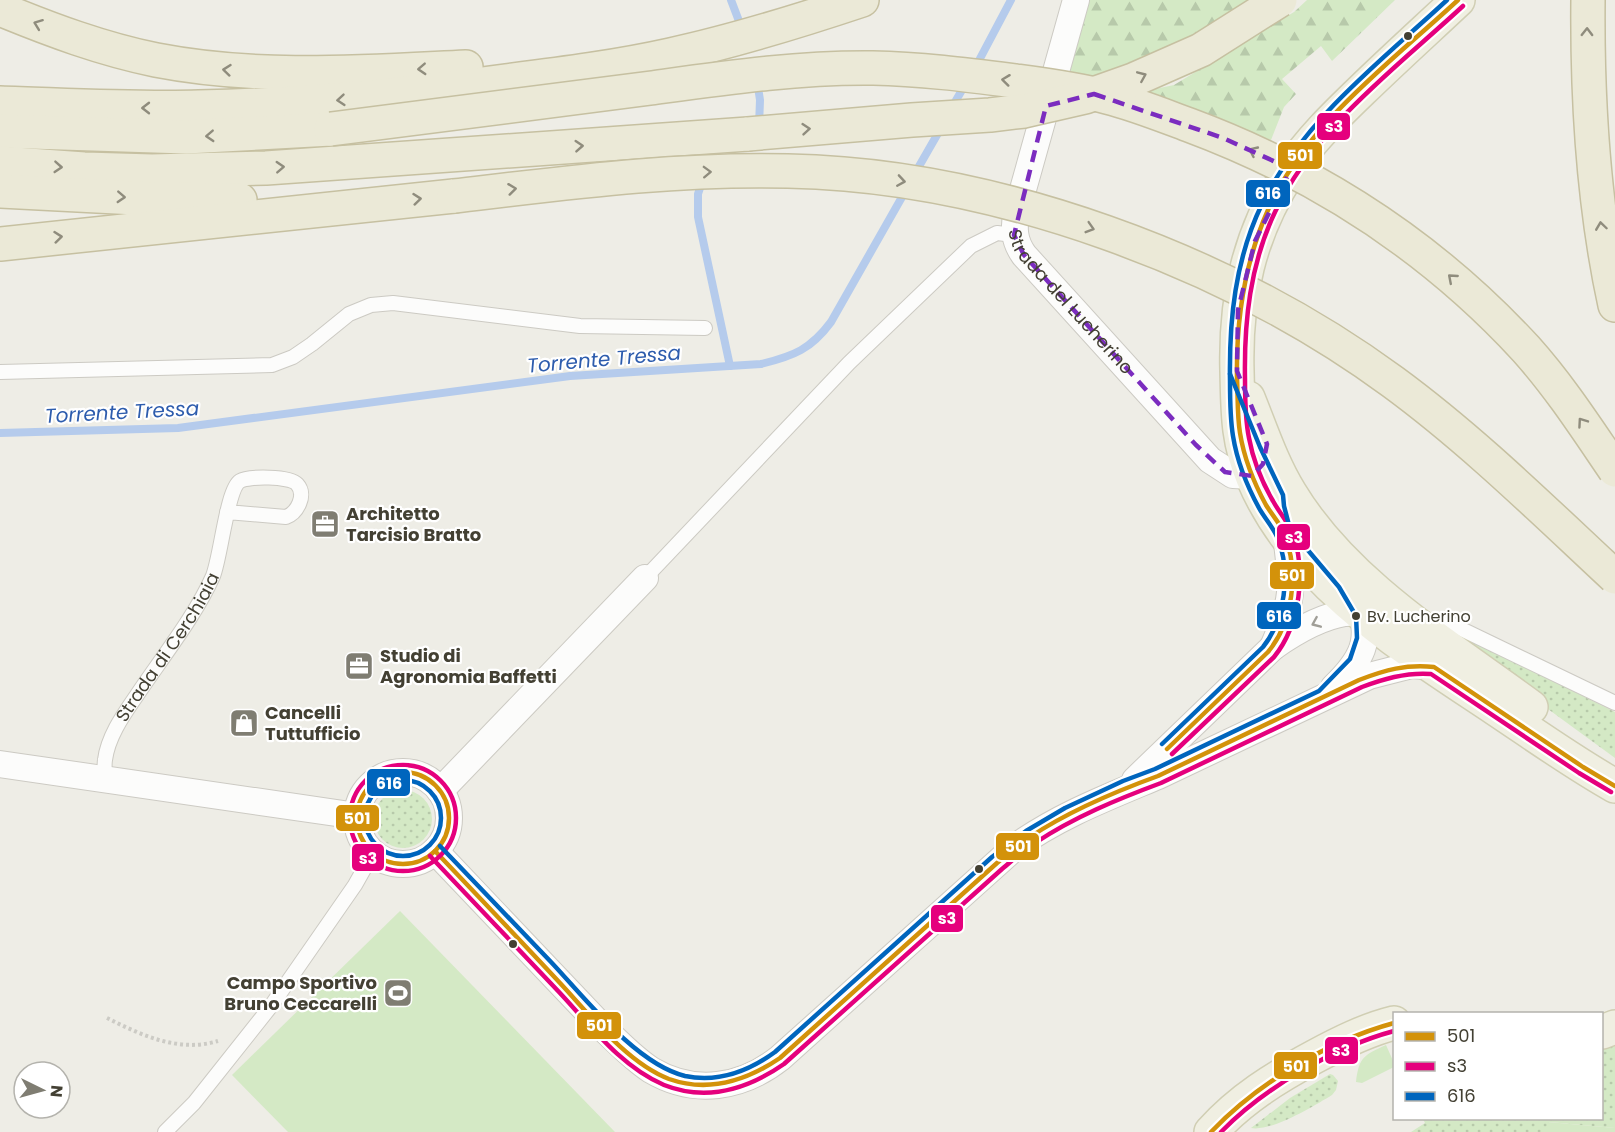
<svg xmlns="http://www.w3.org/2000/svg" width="1615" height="1132" viewBox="0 0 1615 1132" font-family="Poppins,sans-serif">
<defs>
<pattern id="grass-dots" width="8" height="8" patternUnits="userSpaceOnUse" patternTransform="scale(1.5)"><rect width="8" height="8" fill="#d4e9c5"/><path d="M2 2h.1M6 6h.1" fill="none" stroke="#b7c9aa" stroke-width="1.8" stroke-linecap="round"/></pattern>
<pattern id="forest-firs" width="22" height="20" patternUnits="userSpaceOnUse" patternTransform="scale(1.5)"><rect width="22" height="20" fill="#d4e9c5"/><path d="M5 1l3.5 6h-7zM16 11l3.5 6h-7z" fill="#b7c9aa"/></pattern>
</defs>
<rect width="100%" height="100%" fill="#eeede6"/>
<g fill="url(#grass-dots)">
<path d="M1460,639H1469L1615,712V758L1462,646Z"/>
<circle cx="403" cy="819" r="29"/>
<path d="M1615,1043V1128L1549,1122L1548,1132H1411L1425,1123L1423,1119L1602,1118V1046Z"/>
<path d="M1330,1074L1333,1075L1338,1081L1336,1090L1332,1095C1314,1106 1271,1132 1251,1128L1290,1098Z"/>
</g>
<g fill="url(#forest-firs)">
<path d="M1087,0H1255L1223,21L1100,81L1067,74Z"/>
<path d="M1307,0H1395L1332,61L1321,46L1282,79L1296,94L1284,107L1271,140L1165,103L1131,94L1174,85L1294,12Z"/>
</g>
<g fill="#d4e9c5">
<path d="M400,911L615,1132H288L232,1075Z"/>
<path d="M1386,1045L1394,1063V1067L1362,1083L1356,1082C1359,1057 1364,1055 1386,1045Z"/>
<path d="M1548,1122L1615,1128V1132H1548Z"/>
</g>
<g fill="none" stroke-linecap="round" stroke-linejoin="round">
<g stroke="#b5cbec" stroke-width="8">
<path d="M731,0L742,29"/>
<path d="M975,68L1011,0"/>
<path d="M757,81L760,100L759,126"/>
<path d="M951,109L966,83"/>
<path d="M914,175L941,128"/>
<path d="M703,179L698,194V217L730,366"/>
<path d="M0,433L178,428L570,376L761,364C794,356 811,349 831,322L906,190"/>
</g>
<g stroke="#cccac3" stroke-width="16">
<g id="lane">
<path d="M0,372L272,365L293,357L312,344L349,314L371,305L393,303L580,326L705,328"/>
<path d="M645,578L849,363L971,246L997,233L1014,235"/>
<path d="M1425,626L1440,624L1453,625L1615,703"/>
<path id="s1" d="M105,778C105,772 104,766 105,760C108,736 124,714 137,695C161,659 196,615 213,576C221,556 227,489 240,481C248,476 290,476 297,484C307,495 297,513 286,517L227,512"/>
<path d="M165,1132L194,1103L271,1006L355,885L373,853"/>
</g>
</g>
<g stroke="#cccac3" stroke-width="28">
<g id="street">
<path id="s2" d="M1076,0L1017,211C1013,228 1014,241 1024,255L1210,460L1233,475L1252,476L1268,483"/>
<path d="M1273,647C1294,600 1293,586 1286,536"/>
<path d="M1334,687C1360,662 1375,639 1357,603"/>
<path d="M0,764L357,816"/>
<circle cx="403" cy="818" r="46"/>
<path d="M1135,780L1273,647C1293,633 1320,617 1345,613C1354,612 1364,614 1373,615"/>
<path d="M440,791L645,578"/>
<path d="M435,851L605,1030C620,1044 634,1059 651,1070C695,1096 742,1088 780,1058L1014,848C1058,816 1108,797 1158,776L1369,676L1412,665L1434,667"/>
</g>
</g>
<g stroke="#d0ceb3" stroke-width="36">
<g id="primary">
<path d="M1458,0C1426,30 1394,59 1362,90C1336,115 1309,141 1289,172C1249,234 1235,297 1237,371C1238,411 1237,440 1253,478C1297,583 1406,649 1496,709C1535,735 1574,763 1615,786"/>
<path d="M1248,398C1261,430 1272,464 1290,493C1345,584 1447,645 1531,707"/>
<path d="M1602,1032L1615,1027"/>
<path d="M1211,1132C1241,1099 1275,1078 1314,1057C1340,1043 1366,1030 1394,1023"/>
</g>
</g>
<g stroke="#c6c0a1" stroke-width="36">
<g id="highway">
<path d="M1588,0C1587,102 1593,204 1615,305"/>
<path d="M0,9C51,30 102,49 156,60C259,80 362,72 466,67"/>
<path d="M0,103C66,105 133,109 199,107C302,105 403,95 505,81C560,74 616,67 670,55C735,41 799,21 862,0"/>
<path d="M0,131L186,137L331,129"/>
<path d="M0,163L84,169L152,171L266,168L748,134"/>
<path d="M0,191L155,199L240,200"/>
<path d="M0,244L454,196"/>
</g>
</g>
<path stroke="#cccbc5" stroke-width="4" stroke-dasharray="3 3" stroke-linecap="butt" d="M107,1018C141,1035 179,1053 218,1041"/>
<use href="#lane" stroke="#fcfcfb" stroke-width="14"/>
<use href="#street" stroke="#fcfcfb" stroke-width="26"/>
<use href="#primary" stroke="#f0efe2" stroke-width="33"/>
<use href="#highway" stroke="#ebe9d7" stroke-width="33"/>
<g stroke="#c6c0a1" stroke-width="36" stroke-linecap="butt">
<g id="highway-bridge">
<path d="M331,129C438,115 545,101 651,88C724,78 799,67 873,68C921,69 968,75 1016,81C1046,85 1077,89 1107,97C1135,104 1162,115 1189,125C1318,173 1433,248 1526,349C1560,387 1587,429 1615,470"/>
<path d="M748,134L912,120L990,115L1024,111L1085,97L1133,80L1201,50L1280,0"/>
<path d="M454,196C565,183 676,168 788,171C994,175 1227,260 1393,382C1472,440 1543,510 1615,577"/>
</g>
</g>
<use href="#highway-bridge" stroke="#ebe9d7" stroke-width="33"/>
<g stroke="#fff" stroke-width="9">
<g id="bus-1">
<path d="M1167,749L1268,652C1293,622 1299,572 1285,536C1281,524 1272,515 1266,505C1254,483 1244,458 1240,433C1237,415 1238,396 1237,378C1236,320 1244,264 1268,210C1306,124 1390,63 1458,0"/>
<circle cx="403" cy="818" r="46"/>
<path d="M435,851C477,895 519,939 560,983C590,1015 627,1063 669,1079C709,1093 746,1081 780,1058L997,863C1008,854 1019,845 1030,837C1069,811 1114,792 1158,776L1359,680C1385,670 1406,664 1434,667L1583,767L1615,786"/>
<path d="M1211,1132C1258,1083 1328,1041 1394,1023"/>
</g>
</g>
<g stroke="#fff" stroke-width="9">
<g id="bus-2">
<path d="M1172,754L1274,657C1300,625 1307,571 1292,532C1287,521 1279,512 1273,501C1262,482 1253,460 1249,438C1245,419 1245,399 1245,379C1244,321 1250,265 1275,212C1315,127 1396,68 1463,6"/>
<circle cx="403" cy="818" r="53"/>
<path d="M430,856C473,901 516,947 559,992C590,1025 621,1067 664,1085C707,1102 748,1089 784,1064L1002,869C1013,860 1023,850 1035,843C1074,817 1118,799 1161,783L1362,687C1385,678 1407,672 1431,674L1579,773L1611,792"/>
<path d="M1221,1132C1265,1087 1335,1047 1394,1031"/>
</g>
</g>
<g stroke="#fff" stroke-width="9">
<g id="bus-3">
<path d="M1162,744L1263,647C1285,620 1291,572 1278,539C1274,528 1265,519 1259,508C1247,486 1237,461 1233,436C1230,418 1230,400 1230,381C1229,320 1235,260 1262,204C1303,120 1380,62 1447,0"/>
<circle cx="403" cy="818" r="38"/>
<path d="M440,846C477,885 514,923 551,962C585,998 636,1064 685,1076C719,1083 749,1071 775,1052L992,857L1026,831L1065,808L1123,781L1155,769L1319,691L1350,659L1357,638L1356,616L1339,587L1290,529L1284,506L1283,495L1260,447L1230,374"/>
</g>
</g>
<use href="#bus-1" stroke="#d3920a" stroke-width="4.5"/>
<use href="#bus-2" stroke="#e5007d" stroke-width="4.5"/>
<use href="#bus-3" stroke="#0065bd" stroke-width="4.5"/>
</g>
<defs><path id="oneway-chevron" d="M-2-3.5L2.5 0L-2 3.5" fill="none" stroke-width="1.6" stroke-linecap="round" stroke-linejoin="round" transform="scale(1.5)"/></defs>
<g stroke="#8f8c7d">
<use href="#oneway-chevron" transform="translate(38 24) rotate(-159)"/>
<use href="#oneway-chevron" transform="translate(1587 32) rotate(-89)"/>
<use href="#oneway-chevron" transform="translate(422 69) rotate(177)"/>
<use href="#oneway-chevron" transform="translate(227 70) rotate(-174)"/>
<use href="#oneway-chevron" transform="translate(1142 76) rotate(-23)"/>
<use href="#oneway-chevron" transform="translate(1006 80) rotate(-173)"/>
<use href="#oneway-chevron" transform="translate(341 100) rotate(175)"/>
<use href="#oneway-chevron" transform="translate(146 108) rotate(180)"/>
<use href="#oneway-chevron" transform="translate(806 129) rotate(-5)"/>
<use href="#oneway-chevron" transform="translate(210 136) rotate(177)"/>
<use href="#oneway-chevron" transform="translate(579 146) rotate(-4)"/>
<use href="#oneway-chevron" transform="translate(1253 151) rotate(-155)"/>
<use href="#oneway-chevron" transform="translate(58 167) rotate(4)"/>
<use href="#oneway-chevron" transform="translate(280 167) rotate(-3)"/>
<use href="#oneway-chevron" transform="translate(707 172) rotate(-2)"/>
<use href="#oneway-chevron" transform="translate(901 181) rotate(9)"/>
<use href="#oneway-chevron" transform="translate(512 189) rotate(-7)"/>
<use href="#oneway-chevron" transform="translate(121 197) rotate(3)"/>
<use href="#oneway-chevron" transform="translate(417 199) rotate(-6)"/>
<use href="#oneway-chevron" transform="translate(1601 226) rotate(-98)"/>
<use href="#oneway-chevron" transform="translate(1090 228) rotate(17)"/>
<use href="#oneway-chevron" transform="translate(58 237) rotate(-6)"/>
<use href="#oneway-chevron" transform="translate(1452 278) rotate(-139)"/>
<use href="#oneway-chevron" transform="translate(1582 422) rotate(-125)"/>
</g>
<use stroke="#a09e97" href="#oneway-chevron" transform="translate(1316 623) rotate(157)"/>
<path fill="none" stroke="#7b2cbf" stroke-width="4.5" stroke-dasharray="12 8" stroke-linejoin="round" d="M1094,94L1223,138L1291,169L1255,241L1238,310L1237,371L1267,444L1263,464L1252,476L1225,472L1196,445L1024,255L1014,235L1046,106Z"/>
<defs>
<g id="office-square" transform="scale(1.5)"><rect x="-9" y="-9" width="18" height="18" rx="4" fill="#7f7d72" stroke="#fff"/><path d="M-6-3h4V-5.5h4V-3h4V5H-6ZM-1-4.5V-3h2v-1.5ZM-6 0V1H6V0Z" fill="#fff"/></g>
<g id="shop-square" transform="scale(1.5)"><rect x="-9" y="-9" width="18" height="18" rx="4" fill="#7f7d72" stroke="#fff"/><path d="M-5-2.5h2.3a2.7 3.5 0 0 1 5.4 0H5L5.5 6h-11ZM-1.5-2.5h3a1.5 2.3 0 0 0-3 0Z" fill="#fff"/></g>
<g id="stadium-square" transform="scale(1.5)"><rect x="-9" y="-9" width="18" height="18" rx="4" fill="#7f7d72" stroke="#fff"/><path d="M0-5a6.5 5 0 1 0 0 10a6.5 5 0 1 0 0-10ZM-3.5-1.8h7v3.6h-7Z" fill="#fff"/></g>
</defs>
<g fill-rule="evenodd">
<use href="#office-square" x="325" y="524"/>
<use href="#office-square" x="359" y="666"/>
<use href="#shop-square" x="244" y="723"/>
<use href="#stadium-square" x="398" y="993"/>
</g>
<g fill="#434033" stroke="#fff" stroke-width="2">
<circle cx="1408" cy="36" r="5"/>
<circle cx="1356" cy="616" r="5"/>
<circle cx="979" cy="869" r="5"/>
<circle cx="513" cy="944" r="5"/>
</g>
<g text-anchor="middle" stroke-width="4.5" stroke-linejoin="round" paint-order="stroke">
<g font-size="16" fill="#434033" stroke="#fff" text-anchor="start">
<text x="1367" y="622">Bv. Lucherino</text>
</g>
<g font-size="18" fill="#434033" stroke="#fff">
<text dy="6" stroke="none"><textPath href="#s2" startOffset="330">Strada del Lucherino</textPath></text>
<text dy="6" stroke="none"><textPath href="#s1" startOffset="148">Strada di Cerchiaia</textPath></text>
</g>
<g font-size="18" font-weight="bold" fill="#434033" stroke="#fff" text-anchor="start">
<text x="346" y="520">Architetto<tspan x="346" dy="21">Tarcisio Bratto</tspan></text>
<text x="380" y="662">Studio di<tspan x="380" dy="21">Agronomia Baffetti</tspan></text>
<text x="265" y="719">Cancelli<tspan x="265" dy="21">Tuttufficio</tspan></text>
<text x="377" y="989" text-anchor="end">Campo Sportivo<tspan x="377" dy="21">Bruno Ceccarelli</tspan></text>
</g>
<g font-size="20" font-style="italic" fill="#2d5cad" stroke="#fff">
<text transform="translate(604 359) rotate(-5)" y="7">Torrente Tressa</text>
<text transform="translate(122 412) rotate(-3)" y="7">Torrente Tressa</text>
</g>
</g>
<g stroke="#fff" stroke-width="2">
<rect x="1316" y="112" width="35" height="29" rx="6" fill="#e5007d"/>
<rect x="1277" y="141" width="46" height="29" rx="6" fill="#d3920a"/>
<rect x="1245" y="179" width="46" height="29" rx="6" fill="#0065bd"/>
<rect x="1276" y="523" width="35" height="28" rx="6" fill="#e5007d"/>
<rect x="1269" y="561" width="46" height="29" rx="6" fill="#d3920a"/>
<rect x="1256" y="601" width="46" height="29" rx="6" fill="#0065bd"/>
<rect x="366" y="768" width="45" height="29" rx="6" fill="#0065bd"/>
<rect x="335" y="804" width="45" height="28" rx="6" fill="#d3920a"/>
<rect x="995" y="832" width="45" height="29" rx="6" fill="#d3920a"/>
<rect x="351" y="843" width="34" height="29" rx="6" fill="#e5007d"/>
<rect x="930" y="904" width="34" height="29" rx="6" fill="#e5007d"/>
<rect x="576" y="1011" width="46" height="29" rx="6" fill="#d3920a"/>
<rect x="1324" y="1036" width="35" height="29" rx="6" fill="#e5007d"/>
<rect x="1273" y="1051" width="45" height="29" rx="6" fill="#d3920a"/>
</g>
<g font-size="16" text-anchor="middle" font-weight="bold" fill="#fff">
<text x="1334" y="132">s3</text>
<text x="1300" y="161">501</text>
<text x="1268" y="199">616</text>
<text x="1294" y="543">s3</text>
<text x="1292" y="581">501</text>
<text x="1279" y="622">616</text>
<text x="389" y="789">616</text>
<text x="357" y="824">501</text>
<text x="1018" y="852">501</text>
<text x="368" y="864">s3</text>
<text x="947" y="924">s3</text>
<text x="599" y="1031">501</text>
<text x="1341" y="1056">s3</text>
<text x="1296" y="1072">501</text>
</g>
<rect x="1393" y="1012" width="210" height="108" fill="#ffffff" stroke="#b4b3ad" stroke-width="1.5"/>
<rect x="1405" y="1032" width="30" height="9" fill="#d3920a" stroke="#b4b3ad" stroke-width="1.5"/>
<text x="1447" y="1042" font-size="18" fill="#434033">501</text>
<rect x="1405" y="1062" width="30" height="9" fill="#e5007d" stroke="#b4b3ad" stroke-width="1.5"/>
<text x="1447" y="1072" font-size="18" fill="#434033">s3</text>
<rect x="1405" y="1092" width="30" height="9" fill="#0065bd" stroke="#b4b3ad" stroke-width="1.5"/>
<text x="1447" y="1102" font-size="18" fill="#434033">616</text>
<g transform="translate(42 1090) rotate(95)"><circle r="28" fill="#ffffff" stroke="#b4b3ad" stroke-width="1.5"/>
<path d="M0-4.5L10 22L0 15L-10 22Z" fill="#7f7d72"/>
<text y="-9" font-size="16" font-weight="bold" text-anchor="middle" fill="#434033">N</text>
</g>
</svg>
